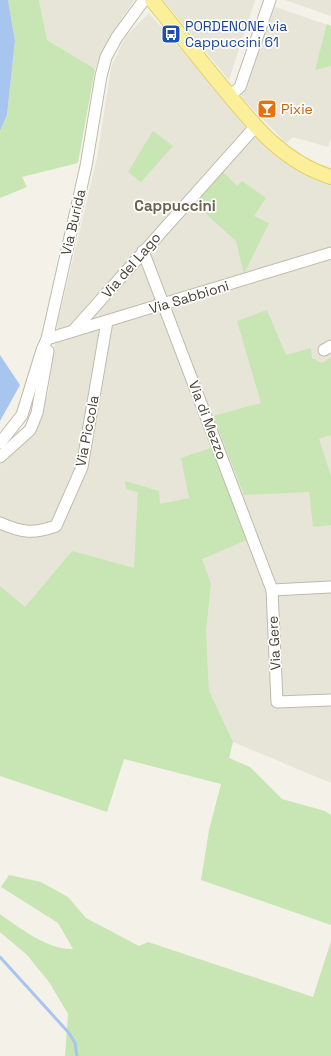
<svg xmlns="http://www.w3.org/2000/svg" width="331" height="1056" viewBox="0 0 331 1056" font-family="'Space Grotesk',sans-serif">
<rect width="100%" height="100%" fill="#f4f2e8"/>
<g fill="#e7e5d7">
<path d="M39,0H134L112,34L95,69L47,40Z"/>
<path d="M163,0H255L229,80Z"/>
<path d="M285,0H331V16L328,15Z"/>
<path d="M275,7L331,26V139L328,147L293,137L286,143L241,97Z"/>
<path d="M149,13L275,156L331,184V783L233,742L219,731L209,691L206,633L211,584L3,633L0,636V465L35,431L48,394L58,321L97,158L111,67L126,36Z"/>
</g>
<g fill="#c7e6b3">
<path d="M8,0H39L47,40L95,69L78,163L22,177L27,187L0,198V131L7,115L15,41Z"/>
<path d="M327,24L331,26V66L315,70Z"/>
<path d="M153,131L173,146L141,182L128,172Z"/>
<path d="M221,170L237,186L242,181L266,198L254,216L269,223L244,274L236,241L193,202Z"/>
<path d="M267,310L286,355L311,348L312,358L322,363L331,357V435L319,439L331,476V525L313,527L309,492L244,495L213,416L261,403L237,321Z"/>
<path d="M211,448L249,539L202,559L211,584L206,633L209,691L233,742L229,758L250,767L282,799L325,811L331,815V925L201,880L209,830L221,784L124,759L107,812L0,776V586L25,607L72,551L134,568L138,492L126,489L125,481L159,491L160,504L189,498L181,458Z"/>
<path d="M9,875L41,882L68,897L86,918L139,946L148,942L313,997L331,941V1056H65L68,1014L49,982L27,955L0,932V914C20,928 48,950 73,949L58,923L1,887Z"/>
</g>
<g fill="#a7c5ee">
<path d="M0,0H8L15,41L7,115L0,131Z"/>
<path d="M0,355L20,385L0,421Z"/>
</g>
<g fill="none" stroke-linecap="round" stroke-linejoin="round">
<path stroke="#a7c5ee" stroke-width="3" d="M0,957L69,1033L75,1043L77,1056"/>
<g stroke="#bfbbab" stroke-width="13">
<g id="minor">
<path d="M230,96L240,87L270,0"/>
<path d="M143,251L272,590"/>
<path d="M73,331L255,127"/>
<path d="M47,339L331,253"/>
<path d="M324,350L331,346"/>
<path d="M0,443L22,415L42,350L47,339L86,166L101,76L106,57L117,37L144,0"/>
<path d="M0,457L30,430L37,413L48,351"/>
<path d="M0,523C23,533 33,534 56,526L82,467L107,321"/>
<path d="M331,587L272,590L277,702L331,700"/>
</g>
</g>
<g stroke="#e0d06a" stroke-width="16">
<path id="major" d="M152,0C173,26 194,52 215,78C248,118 279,161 331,177"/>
</g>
<use href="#minor" stroke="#fff" stroke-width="11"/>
<use href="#major" stroke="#fbef9a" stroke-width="14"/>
</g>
<defs>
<g id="bus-square" transform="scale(1)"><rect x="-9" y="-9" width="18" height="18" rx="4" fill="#1a4fb4" stroke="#fff"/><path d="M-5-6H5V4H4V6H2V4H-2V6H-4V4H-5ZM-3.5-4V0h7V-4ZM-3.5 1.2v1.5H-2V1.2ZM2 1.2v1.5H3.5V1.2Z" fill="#fff"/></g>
<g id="bar-square" transform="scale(1)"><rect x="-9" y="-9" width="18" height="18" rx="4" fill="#e8710a" stroke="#fff"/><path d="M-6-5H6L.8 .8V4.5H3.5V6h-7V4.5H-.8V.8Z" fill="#fff"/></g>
</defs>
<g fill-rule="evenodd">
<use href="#bus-square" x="171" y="34"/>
<use href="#bar-square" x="267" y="109"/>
</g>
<g text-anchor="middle" stroke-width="3.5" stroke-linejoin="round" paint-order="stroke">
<g font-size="14" fill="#164399" stroke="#fff" text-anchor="start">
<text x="185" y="31">PORDENONE via<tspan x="185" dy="16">Cappuccini 61</tspan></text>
</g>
<g font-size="14" fill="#c56008" stroke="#fff" text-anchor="start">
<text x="281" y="114">Pixie</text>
</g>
<g font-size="14" fill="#474337" stroke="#fff">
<text transform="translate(73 222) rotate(-77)" y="5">Via Burida</text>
<text transform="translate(131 265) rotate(-49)" y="5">Via del Lago</text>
<text transform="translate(189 297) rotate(-17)" y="5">Via Sabbioni</text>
<text transform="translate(208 420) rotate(69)" y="5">Via di Mezzo</text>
<text transform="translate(87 431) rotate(-79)" y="5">Via Piccola</text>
<text transform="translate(274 643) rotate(-93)" y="5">Via Gere</text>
</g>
<g font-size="15" font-weight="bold" fill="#69634f" stroke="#fff">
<text x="175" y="211">Cappuccini</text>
</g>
</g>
</svg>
